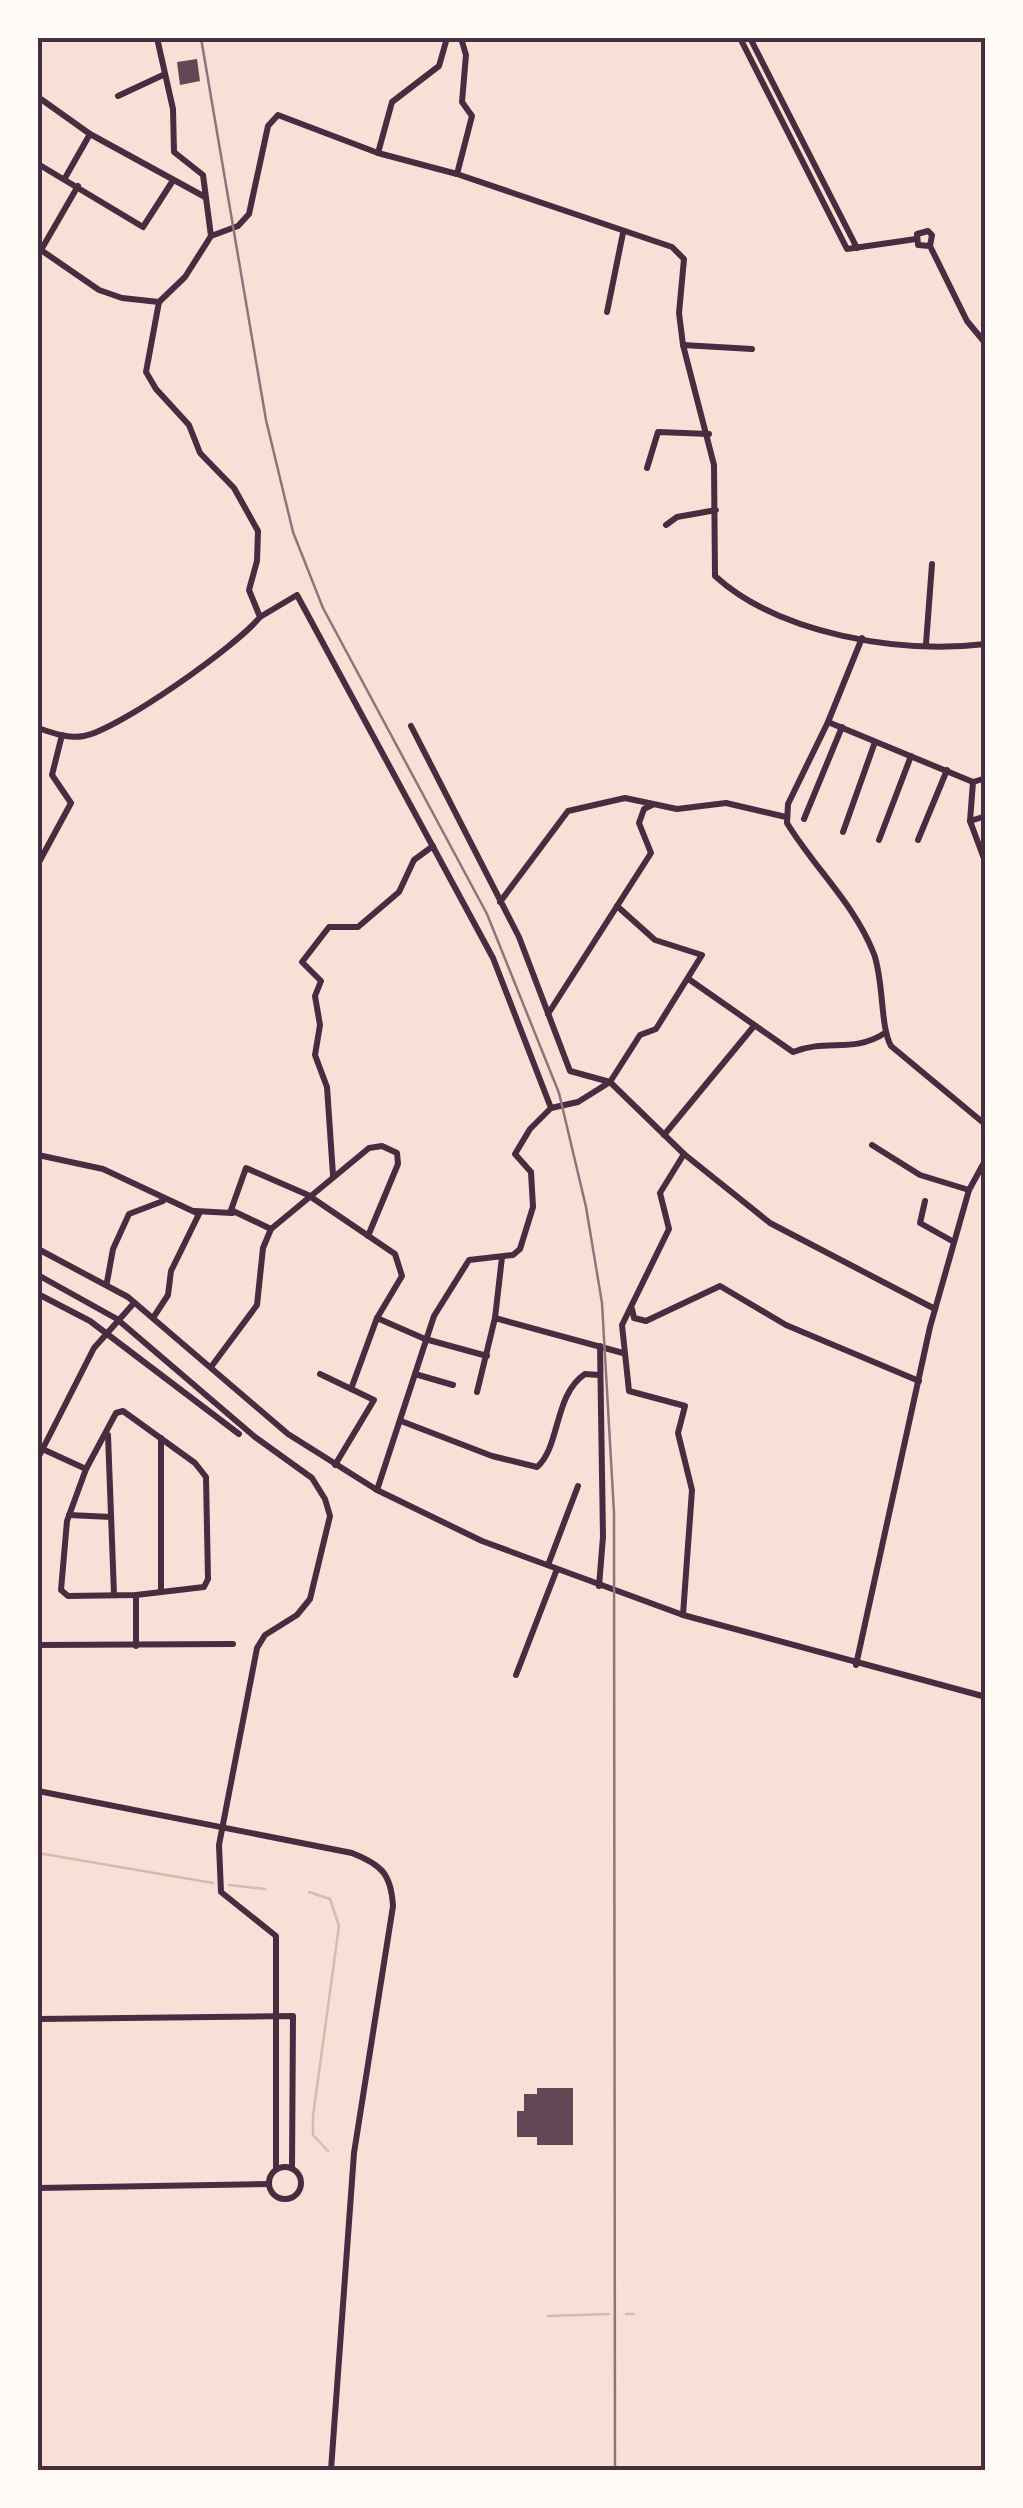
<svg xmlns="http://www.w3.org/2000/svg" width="1023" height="2508" viewBox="0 0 1023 2508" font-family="'Space Grotesk',sans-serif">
<rect width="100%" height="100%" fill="#f7e1d7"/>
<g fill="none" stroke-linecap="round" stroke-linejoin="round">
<g stroke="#dcb8b0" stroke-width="2.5">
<path d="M38,1853L213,1883"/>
<path d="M229,1885L265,1889"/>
<path d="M309,1892L330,1899L339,1926L313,2116V2135L328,2151"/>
<path d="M626,2314H634"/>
<path d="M548,2316L609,2314"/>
</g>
</g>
<g fill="#644757">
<path d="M197,59L200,81L180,85L177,62Z"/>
<path d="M537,2088H573V2145H537V2137H517V2111H524V2094H537Z"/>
</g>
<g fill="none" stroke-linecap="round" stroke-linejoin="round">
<g stroke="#4a2c40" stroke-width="6">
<path d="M740,38L847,249L916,239"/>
<path d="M750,38L857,248"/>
<path d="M118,96L163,75"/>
<path d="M38,97L90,134L205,197"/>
<path d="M378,153L392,102L439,66L447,38"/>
<path d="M38,164L143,227L172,182"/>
<path d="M457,174L472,116L462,102L466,55L461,38"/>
<path d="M65,178L90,134"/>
<path d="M211,236L238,226L249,214L268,126L278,115L378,153L457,174L672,247L684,259L679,313L683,345L714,465L715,576C780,635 900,654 986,644"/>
<path d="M930,246L918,245L917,234L928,231L932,235L930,246L967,321L986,344"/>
<path d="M38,248L99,290L122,298L159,302L185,277L211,236L203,175L174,152L173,109L157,38"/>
<path d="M41,250L78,186"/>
<path d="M607,312L623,233"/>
<path d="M683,345L752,349"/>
<path d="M647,468L658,432L709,434"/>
<path d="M666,525L677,517L716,510"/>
<path d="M260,617L297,595L493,958L551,1108L530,1129L515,1154L531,1172L533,1207L520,1249L513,1255L469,1260L434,1316L377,1490"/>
<path d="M862,638L828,722L788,804L787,823C815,869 854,903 874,954C884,982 880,1026 891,1046L986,1125"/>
<path d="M926,644L932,564"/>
<path d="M828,722L973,782L986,778"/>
<path d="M411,726L519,937L570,1071L610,1082L684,1154L770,1223L935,1309"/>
<path d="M38,728C53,733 68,739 84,736C118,730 237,646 260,617L249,590L257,561L258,531L234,488L200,453L189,425L156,389L146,372L159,302"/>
<path d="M973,782L970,821L986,864"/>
<path d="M804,819L842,727"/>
<path d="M970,821L986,816"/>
<path d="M843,832L875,742"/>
<path d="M879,840L911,756"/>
<path d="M918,840L947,770"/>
<path d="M38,864L71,803L52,775L62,735"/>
<path d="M500,902L568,811L625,798L677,809L726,803L786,817"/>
<path d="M690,980L793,1052C828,1038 852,1054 885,1033"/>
<path d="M548,1014L651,853L639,823L644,809L652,805"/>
<path d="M551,1108L578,1102L610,1082L640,1035L656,1029L702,955L655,940L617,906"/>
<path d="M664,1135L754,1026"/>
<path d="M872,1145L920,1175L969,1190"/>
<path d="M38,1155L103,1169L199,1214L171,1271L168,1295L153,1318"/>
<path d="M333,1175L327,1087L315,1055L320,1025L315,996L321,981L302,962L329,927H358L399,892L414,860L433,846"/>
<path d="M925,1201L920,1223L954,1242"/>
<path d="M195,1211L232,1213"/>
<path d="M271,1229L231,1210L246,1168L308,1195L395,1254L402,1276L377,1318L351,1389"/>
<path d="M38,1249L128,1297L288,1434L377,1490L482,1541L683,1615L986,1697"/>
<path d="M38,1275L117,1319L255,1437L312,1478L325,1499L330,1516L310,1599L297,1615L265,1635L257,1648L219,1845L221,1892L276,1936V2169"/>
<path d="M107,1282L113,1249L129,1214L163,1201"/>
<path d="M38,1294L90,1321L239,1434"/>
<path d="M632,1309L634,1318L646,1321L720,1286L786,1325L919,1381"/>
<path d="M377,1318L425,1339L487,1356"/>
<path d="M495,1318L502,1257"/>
<path d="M211,1367L257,1305L263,1248L271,1229L369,1148L382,1146L397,1153L398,1164L368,1236"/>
<path d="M320,1374L374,1400L335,1465"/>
<path d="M415,1374L453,1385"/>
<path d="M477,1392L495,1318L623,1353"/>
<path d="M123,1411L195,1463L206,1477L208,1579L204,1587L136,1595L68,1596L61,1590L67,1521L86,1469L116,1413Z"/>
<path d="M401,1421L492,1456L537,1467C560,1448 554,1394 585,1374L599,1375"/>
<path d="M108,1435L114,1594"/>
<path d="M38,1447L86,1469"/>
<path d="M38,1458L94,1348L134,1303"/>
<path d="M69,1515L111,1517"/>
<path d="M548,1565L578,1486"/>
<path d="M599,1586L603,1537L600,1346"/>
<path d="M161,1592V1438"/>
<path d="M136,1595V1646"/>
<path d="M683,1615L692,1490L678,1433L685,1406L629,1391L622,1325L669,1229L660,1193L684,1154"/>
<path d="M38,1645L233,1644"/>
<path d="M856,1665L930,1327L969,1190L986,1159"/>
<path d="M516,1675L557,1569"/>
<path d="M38,1791L352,1853C382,1865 391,1874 393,1906L354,2153L331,2470"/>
<path d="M38,2019L293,2016L292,2168"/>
<circle cx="285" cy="2183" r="16"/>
<path d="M38,2188L269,2184"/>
</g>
<path stroke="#8f747c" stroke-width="2.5" d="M201,38L266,420L293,532L323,608L487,914L559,1093L586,1207L602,1303L614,1513L615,2470"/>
</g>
<rect width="1023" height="2508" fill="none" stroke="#fffaf5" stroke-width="80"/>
<rect x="40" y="40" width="943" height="2428" fill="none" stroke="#4a2c40" stroke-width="4"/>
</svg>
